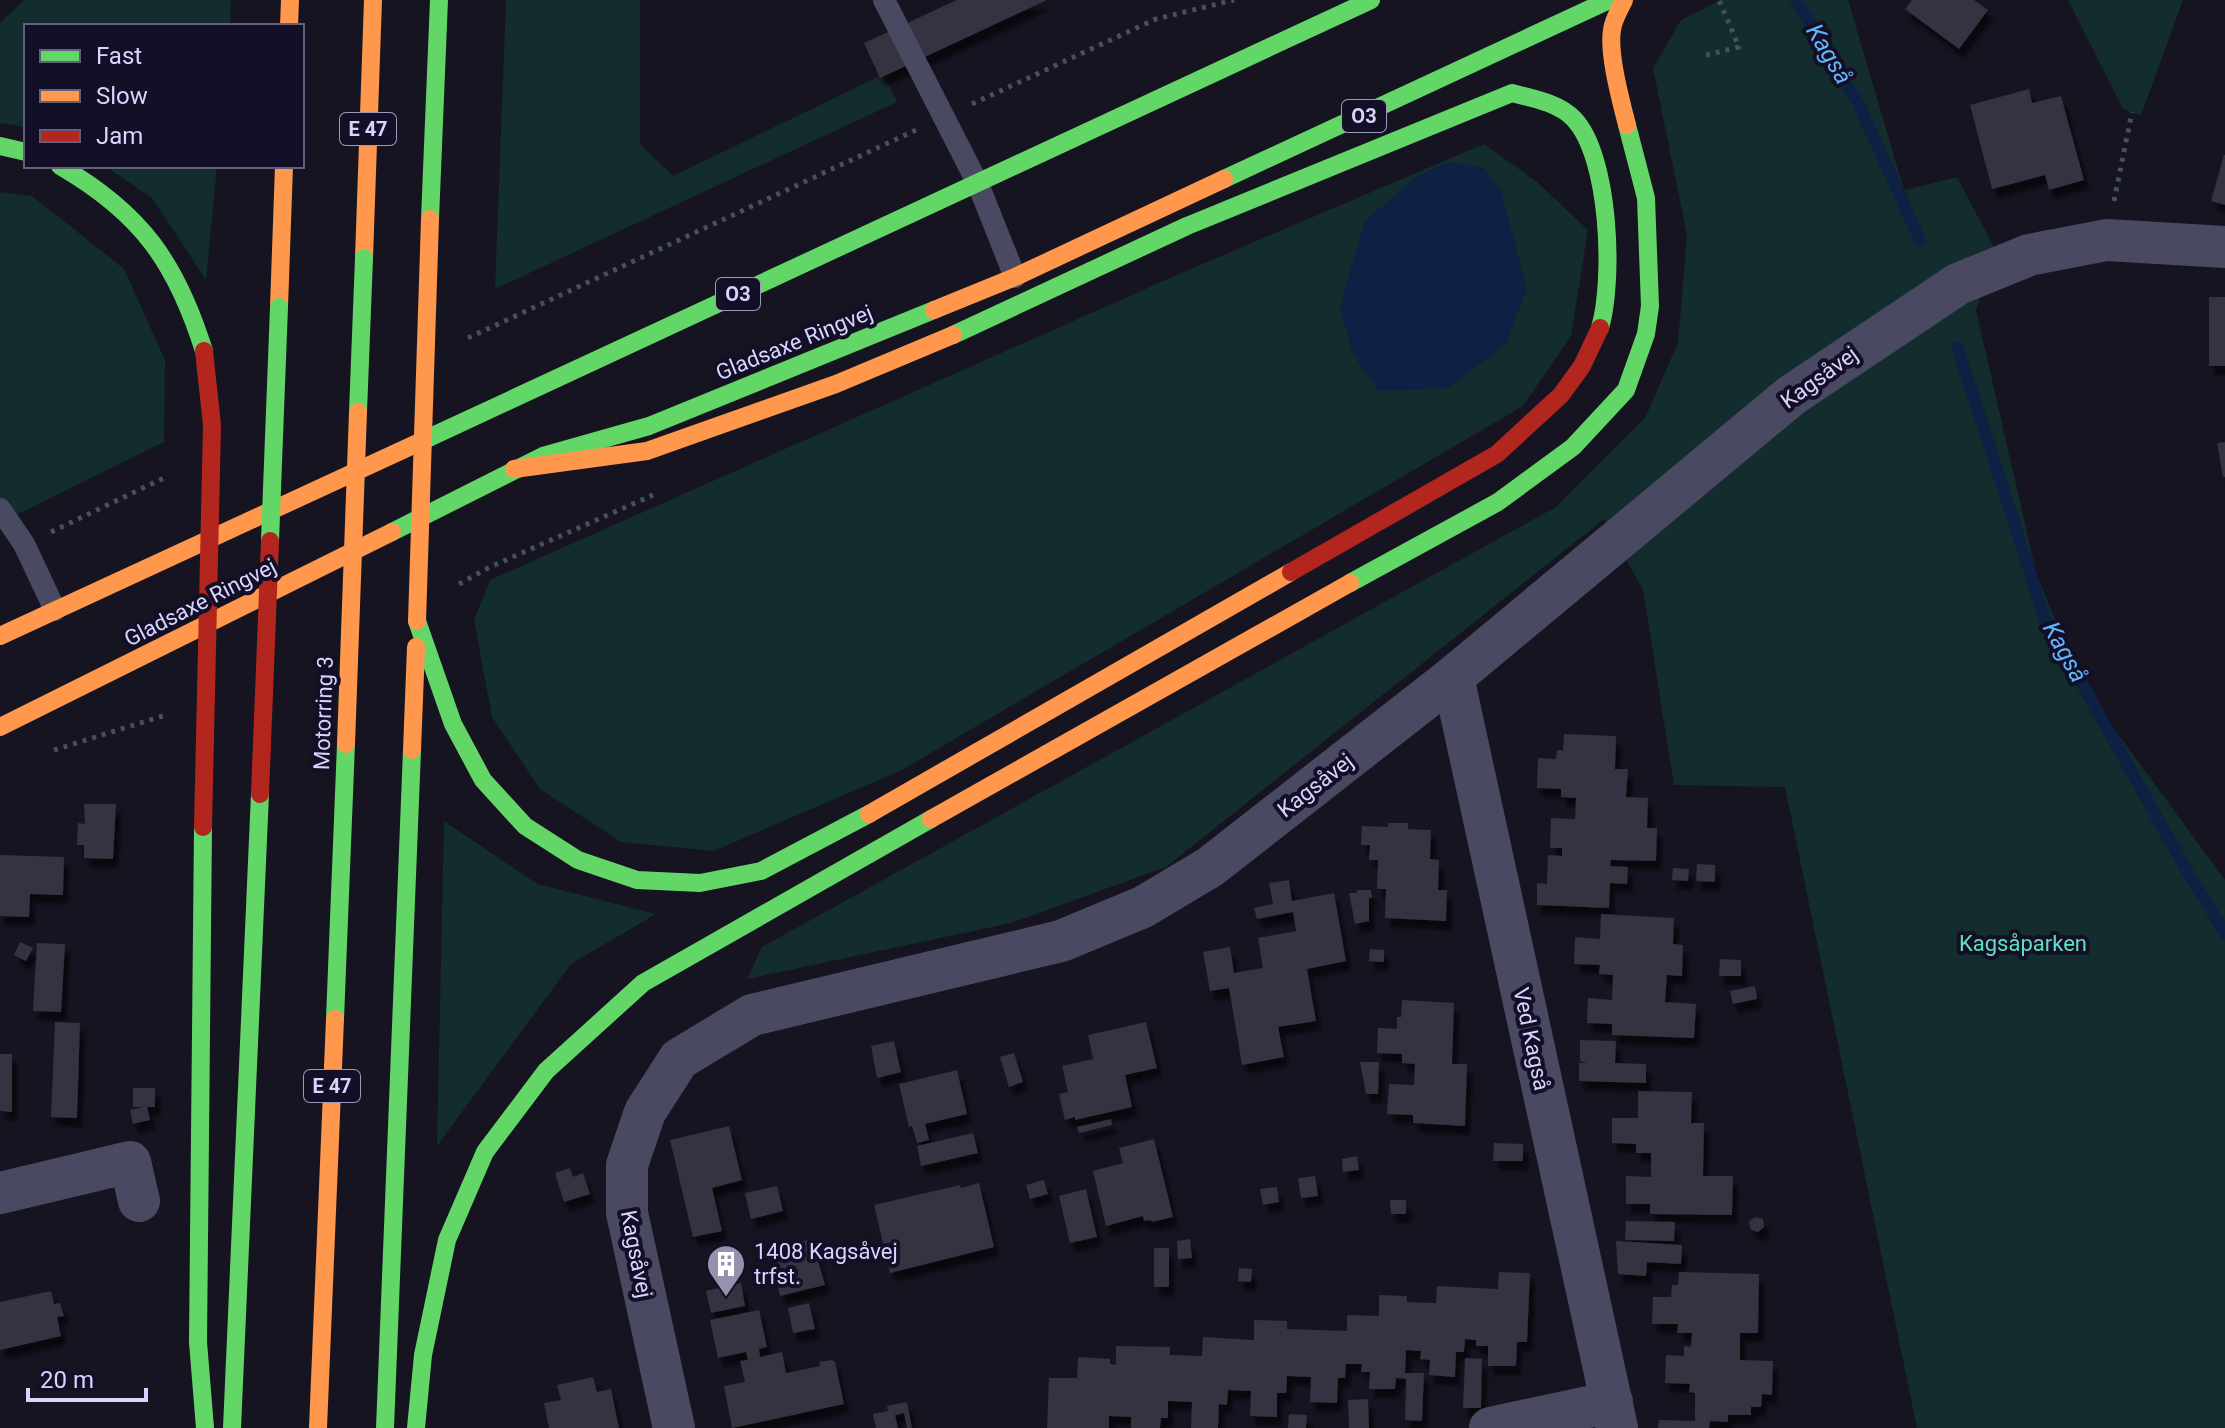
<svg xmlns="http://www.w3.org/2000/svg" width="2225" height="1428" viewBox="0 0 2225 1428" font-family="Roboto,sans-serif">
<defs>
<filter id="shadow"><feDropShadow dx="5" dy="9" stdDeviation="2" flood-color="#0009"/></filter>
</defs>
<rect width="100%" height="100%" fill="#161421"/>
<g fill="#132c2d">
<path d="M24,0H231L230,26H26V127L0,123V23Z"/>
<path d="M506,0H640V144L673,176L884,74L897,102L495,289Z"/>
<path d="M1721,0H1848L1904,190L1957,177L1996,251L1976,310L2036,572L2080,682L2225,880V1428H1917L1785,787L1674,785L1643,590L1604,519L1166,867L1011,923L747,979L762,947L1556,507L1645,418L1678,343L1687,235L1653,68L1681,20Z"/>
<path d="M2068,0H2183L2141,115L2123,109Z"/>
<path d="M1484,144L1537,182L1588,230L1571,336L1523,406L900,771L714,851L621,842L540,789L492,717L474,620L490,580L1179,274Z"/>
<path d="M105,166H217L206,280L152,198Z"/>
<path d="M0,192L32,196L124,269L165,360L164,442L0,523Z"/>
<path d="M444,821L537,884L656,914L571,964L437,1146Z"/>
</g>
<path fill="#0d2144" d="M1448,162L1484,168L1501,191L1527,289L1505,345L1448,388L1378,391L1353,354L1340,307L1365,221L1418,176Z"/>
<g fill="none" stroke-linecap="round" stroke-linejoin="round">
<g stroke="#0d2144" stroke-width="12">
<path d="M1796,0L1859,105L1920,240"/>
<path d="M1958,348L2044,616L2186,869L2225,933"/>
</g>
</g>
<g fill="#343243" filter="url(#shadow)">
<path d="M957,0H1047L880,78L864,43Z"/>
<path d="M1912,0H1974L1988,10L1959,49L1905,9Z"/>
<path d="M2029,89L2032,103L2061,96L2084,180L2049,190L2045,175L1992,189L1970,105Z"/>
<path d="M2224,155H2225V205L2211,201Z"/>
<rect x="2209" y="297" width="16" height="69"/>
<path d="M2225,442V477H2223L2217,443Z"/>
<path d="M1564,734L1616,736L1615,769H1628L1626,797L1648,798L1647,828H1657L1656,861L1611,860L1610,866L1628,867L1627,884L1610,883L1609,908L1537,905V883L1547,884L1548,855L1562,856V848H1550L1551,818L1575,819L1576,798L1561,797V789L1537,788L1538,758L1556,759L1557,750H1563Z"/>
<path d="M84,804H116L113,859L84,858V845H77L78,823L85,824Z"/>
<path d="M1388,823H1408V829L1431,830L1430,859L1439,860L1438,890H1447L1446,921L1385,918L1386,889H1377L1378,860H1369L1370,845H1361L1362,826L1388,827Z"/>
<path d="M0,855L64,857L63,895L30,894L29,917L0,916Z"/>
<path d="M1697,864L1715,865V882L1696,881Z"/>
<path d="M1673,868L1689,869L1688,881L1672,880Z"/>
<path d="M1289,880L1292,901L1334,893L1346,961L1307,969L1316,1021L1278,1027L1284,1057L1242,1065L1229,988L1210,991L1203,952L1230,947L1234,973L1263,968L1258,938L1296,931L1293,912L1257,919L1254,908L1273,904L1269,883Z"/>
<path d="M1357,890H1371L1372,898H1369V921L1355,924L1349,893H1357Z"/>
<path d="M1601,914L1674,918L1673,944L1683,945L1682,976L1667,975L1665,1002L1696,1004L1694,1038L1612,1035V1024L1587,1023L1588,998L1612,1000L1613,975L1599,974L1600,965L1574,964L1575,937L1600,939Z"/>
<path d="M20,942L33,948L26,961L14,955Z"/>
<path d="M37,943L65,944L61,1012L33,1011Z"/>
<path d="M1370,949L1384,950V962L1369,961Z"/>
<path d="M1720,959L1741,960V976H1719Z"/>
<path d="M1755,986L1757,999L1733,1004L1730,991Z"/>
<path d="M1402,1000L1454,1003L1452,1064H1467L1465,1126L1413,1123V1115L1387,1114L1389,1084L1414,1085L1415,1064L1402,1063V1054L1377,1053L1378,1028L1397,1029V1017H1401Z"/>
<path d="M55,1022L80,1023L77,1118L51,1117Z"/>
<path d="M1146,1022L1157,1068L1125,1075L1132,1107L1075,1120V1117L1065,1120L1059,1094L1068,1092L1062,1066L1093,1059L1088,1035Z"/>
<path d="M1580,1040L1616,1041L1615,1063L1646,1064V1083L1579,1081V1063H1587L1580,1061Z"/>
<path d="M894,1041L901,1072L877,1078L871,1046Z"/>
<path d="M1014,1053L1023,1082L1009,1087L1000,1057Z"/>
<path d="M0,1054H12V1112L0,1111Z"/>
<path d="M1360,1062H1379L1378,1094H1366Z"/>
<path d="M957,1070L967,1114L925,1124L929,1140L917,1143L912,1126L909,1127L899,1084Z"/>
<rect x="133" y="1088" width="22" height="19"/>
<path d="M1638,1091L1692,1092L1691,1123H1704L1703,1176H1733L1732,1215L1650,1214V1204H1626V1176L1651,1177V1153H1636V1144L1612,1143V1118H1638Z"/>
<path d="M147,1106L150,1120L133,1124L130,1110Z"/>
<path d="M1111,1119L1112,1125L1079,1133L1077,1127Z"/>
<path d="M729,1126L742,1180L712,1188L722,1231L693,1237L670,1140Z"/>
<path d="M973,1133L978,1153L921,1166L917,1146Z"/>
<path d="M1154,1139L1173,1217L1152,1222L1151,1220L1144,1221L1143,1216L1106,1226L1093,1171L1123,1163L1119,1148Z"/>
<path d="M1494,1143L1523,1144V1161H1493Z"/>
<path d="M1357,1156L1359,1170L1343,1172L1342,1159Z"/>
<path d="M570,1168L573,1177L583,1173L590,1194L564,1202L555,1173Z"/>
<path d="M1315,1176L1318,1196L1301,1198L1298,1178Z"/>
<path d="M1044,1180L1048,1194L1030,1199L1026,1185Z"/>
<path d="M979,1183L994,1247L890,1273L874,1205L960,1185L961,1188Z"/>
<path d="M777,1186L783,1211L751,1219L745,1193Z"/>
<path d="M1277,1187L1279,1202L1263,1205L1260,1189Z"/>
<path d="M1086,1189L1097,1237L1070,1243L1059,1196Z"/>
<path d="M1390,1200H1406V1214H1391Z"/>
<path d="M1755,1217L1763,1219L1764,1227L1758,1232L1751,1230L1749,1222Z"/>
<path d="M1626,1221L1675,1222L1674,1241L1625,1240Z"/>
<path d="M812,1239L825,1285L780,1296L770,1249Z"/>
<path d="M1190,1239L1192,1258L1178,1259L1177,1241Z"/>
<path d="M1616,1241L1682,1245L1681,1264L1647,1262L1646,1276L1618,1274Z"/>
<rect x="1154" y="1248" width="15" height="39"/>
<path d="M1239,1268L1252,1269L1251,1282L1238,1281Z"/>
<path d="M1499,1272L1530,1273L1527,1342H1517L1516,1366H1488V1346H1476V1340L1465,1339L1464,1352H1456L1455,1377L1429,1375L1430,1360L1420,1359L1421,1351L1406,1350L1405,1373H1424L1422,1421L1405,1420L1406,1379L1396,1378L1395,1389H1369L1370,1372H1361L1362,1364H1346L1345,1378H1338L1337,1403L1310,1402L1311,1377L1287,1376L1286,1393H1277V1417L1250,1416L1251,1391L1228,1390L1227,1405L1219,1404L1218,1428H1191L1192,1402L1168,1401V1418H1161L1160,1428H1131V1417L1109,1416V1428H1047L1049,1378H1077L1078,1357L1110,1359V1364L1116,1365V1346L1170,1347V1355L1202,1356L1203,1337L1254,1340V1320L1287,1321V1329L1347,1331V1315L1379,1316V1295L1407,1296V1302L1436,1303L1437,1286L1498,1289Z"/>
<path d="M1679,1272L1759,1274L1758,1333H1740V1360L1773,1361L1772,1395L1762,1394L1761,1407H1751V1415H1728V1422L1710,1421L1709,1428H1658L1659,1420L1695,1421V1393L1689,1392L1690,1384L1665,1383L1666,1355L1684,1356V1346L1691,1347L1692,1333H1677L1678,1324H1652L1653,1297H1671L1672,1285H1678Z"/>
<path d="M741,1283L745,1306L711,1313L706,1291Z"/>
<path d="M51,1291L54,1304L60,1303L64,1316L57,1317L61,1336L0,1350V1302Z"/>
<path d="M809,1303L815,1329L793,1333L788,1308Z"/>
<path d="M759,1310L767,1347L759,1349L760,1357L782,1352L786,1373L820,1366L819,1362L832,1360L835,1362L844,1404L732,1428L724,1386L745,1382L740,1361L748,1360L746,1352L718,1358L710,1320Z"/>
<path d="M1465,1358L1482,1359L1481,1408H1463Z"/>
<path d="M593,1377L597,1392L611,1389L619,1428H549L544,1403L561,1400L557,1385Z"/>
<path d="M1368,1399L1369,1428H1349L1348,1400Z"/>
<path d="M907,1402L912,1428H907L904,1413L895,1415L898,1428H876L873,1414L888,1411L887,1406Z"/>
<path d="M1289,1414L1307,1415L1306,1428H1288Z"/>
</g>
<g fill="none" stroke-linecap="round" stroke-linejoin="round">
<g stroke="#44505f" stroke-width="5" stroke-dasharray="4 6" stroke-linecap="butt">
<path d="M1706,55L1739,47L1719,0"/>
<path d="M972,104L1156,19L1234,0"/>
<path d="M2114,201L2132,112"/>
<path d="M468,338L916,130"/>
<path d="M51,532L168,476"/>
<path d="M459,584L490,567L653,495"/>
<path d="M54,750L166,715"/>
</g>
<g stroke="#4a4962" stroke-width="22">
<path d="M884,0L978,184L1015,277"/>
<path d="M0,509L24,544L55,610"/>
</g>
<g stroke="#4a4962" stroke-width="42">
<path d="M1453,677L1617,1428"/>
<path d="M0,1193L130,1162L139,1201"/>
<path d="M674,1428L627,1213V1165L645,1112L679,1059L752,1015L1061,941L1143,907L1210,867L1453,677L1792,395L1958,284L2029,255L2107,240L2225,247"/>
<path d="M1490,1428L1612,1402"/>
</g>
<g stroke="#63d668" stroke-width="18">
<path d="M0,146L26,152"/>
<path d="M60,166C141,213 176,262 204,351"/>
<path d="M1224,179L1609,0"/>
<path d="M430,219L439,0"/>
<path d="M953,335L1187,226L1512,93C1532,98 1559,103 1574,119C1610,157 1614,280 1600,328"/>
<path d="M422,441L1371,0"/>
<path d="M392,532L543,456L649,426L934,310"/>
<path d="M1350,583L1498,502L1573,447L1626,390L1646,334L1650,306L1646,198L1627,125"/>
<path d="M417,621L453,724L483,780L525,826L578,860L637,880L700,883L761,871L869,814"/>
<path d="M203,827L198,1342L205,1428"/>
<path d="M335,1019L346,744"/>
<path d="M232,1428L260,794"/>
<path d="M385,1428L412,750"/>
<path d="M416,1428L423,1355L447,1240L485,1152L546,1071L643,983L931,819"/>
</g>
<g stroke="#ff974d" stroke-width="18">
<path d="M1624,0C1620,9 1613,20 1612,30C1608,54 1621,101 1627,125"/>
<path d="M289,26L290,0"/>
<path d="M364,258L373,0"/>
<path d="M279,307L284,166"/>
<path d="M934,310L1015,277L1224,179"/>
<path d="M514,469L647,451L836,384L953,335"/>
<path d="M0,636L422,441"/>
<path d="M0,727L392,532"/>
<path d="M412,750L416,647"/>
<path d="M869,814L1291,572"/>
<path d="M931,819L1350,583"/>
<path d="M318,1428L335,1019"/>
</g>
<path stroke="#b3261e" stroke-width="18" d="M1291,572L1497,454L1561,395L1582,366L1600,328"/>
<g stroke="#63d668" stroke-width="18">
<path d="M358,412L364,258"/>
<path d="M270,541L279,307"/>
</g>
<g stroke="#ff974d" stroke-width="18">
<path d="M417,621L430,219"/>
<path d="M346,744L358,412"/>
</g>
<g stroke="#b3261e" stroke-width="18">
<path d="M260,794L270,541"/>
<path d="M203,827L212,425L204,351"/>
</g>
</g>
<defs>
<g id="building-pin" transform="scale(2)"><path d="M0 17L-7.5 6A9.5 9.5 0 1 1 7.5 6Z" fill="#9591b1" stroke="#130f26"/><path d="M-4-6H4V6H1V3H-1V6H-4ZM-2.5-4.3h1.7v1.8h-1.7ZM.8-4.3h1.7v1.8H.8ZM-2.5-1h1.7V.8h-1.7ZM.8-1h1.7V.8H.8Z" fill="#fff"/></g>
</defs>
<g fill-rule="evenodd">
<use href="#building-pin" x="726" y="1264"/>
</g>
<g text-anchor="middle" stroke-width="8" stroke-linejoin="round" paint-order="stroke">
<g fill="#130f26" stroke="#9e99be" stroke-width="2">
<rect x="1342" y="100" width="44" height="32" rx="6"/>
<rect x="340" y="113" width="56" height="32" rx="6"/>
<rect x="716" y="278" width="44" height="32" rx="6"/>
<rect x="304" y="1070" width="56" height="32" rx="6"/>
</g>
<g font-size="20" font-weight="bold" fill="#d9d4ff">
<text x="1364" y="123">O3</text>
<text x="368" y="136">E 47</text>
<text x="738" y="301">O3</text>
<text x="332" y="1093">E 47</text>
</g>
<g font-size="22" fill="#d9d4ff" stroke="#130f26">
<text transform="translate(794 342) rotate(-22)" y="8">Gladsaxe Ringvej</text>
<text transform="translate(1819 377) rotate(-36)" y="8">Kagsåvej</text>
<text transform="translate(200 602) rotate(-27)" y="8">Gladsaxe Ringvej</text>
<text transform="translate(323 713) rotate(-88)" y="8">Motorring 3</text>
<text transform="translate(1315 785) rotate(-38)" y="8">Kagsåvej</text>
<text transform="translate(1532 1039) rotate(78)" y="8">Ved Kagså</text>
<text transform="translate(637 1254) rotate(79)" y="8">Kagsåvej</text>
</g>
<g font-size="22" fill="#5fe0c0" stroke="#130f26">
<text x="2023" y="951">Kagsåparken</text>
</g>
<g font-size="22" fill="#d9d4ff" stroke="#130f26" text-anchor="start">
<text x="754" y="1259">1408 Kagsåvej<tspan x="754" dy="25">trfst.</tspan></text>
</g>
<g font-size="24" font-style="italic" fill="#62b6ff" stroke="#130f26">
<text transform="translate(1829 54) rotate(59)" y="8">Kagså</text>
<text transform="translate(2065 652) rotate(61)" y="8">Kagså</text>
</g>
</g>
<rect x="24" y="24" width="280" height="144" fill="#130f26" stroke="#625e7d" stroke-width="2"/>
<rect x="40" y="50" width="40" height="12" fill="#63d668" stroke="#625e7d" stroke-width="2"/>
<text x="96" y="64" font-size="24" fill="#d9d4ff">Fast</text>
<rect x="40" y="90" width="40" height="12" fill="#ff974d" stroke="#625e7d" stroke-width="2"/>
<text x="96" y="104" font-size="24" fill="#d9d4ff">Slow</text>
<rect x="40" y="130" width="40" height="12" fill="#b3261e" stroke="#625e7d" stroke-width="2"/>
<text x="96" y="144" font-size="24" fill="#d9d4ff">Jam</text>
<path d="M28 1388v12h118v-12" fill="none" stroke="#d9d4ff" stroke-width="4"/>
<text x="40" y="1388" font-size="24" fill="#d9d4ff" stroke="#130f26" stroke-width="6" paint-order="stroke">20 m</text>
</svg>
